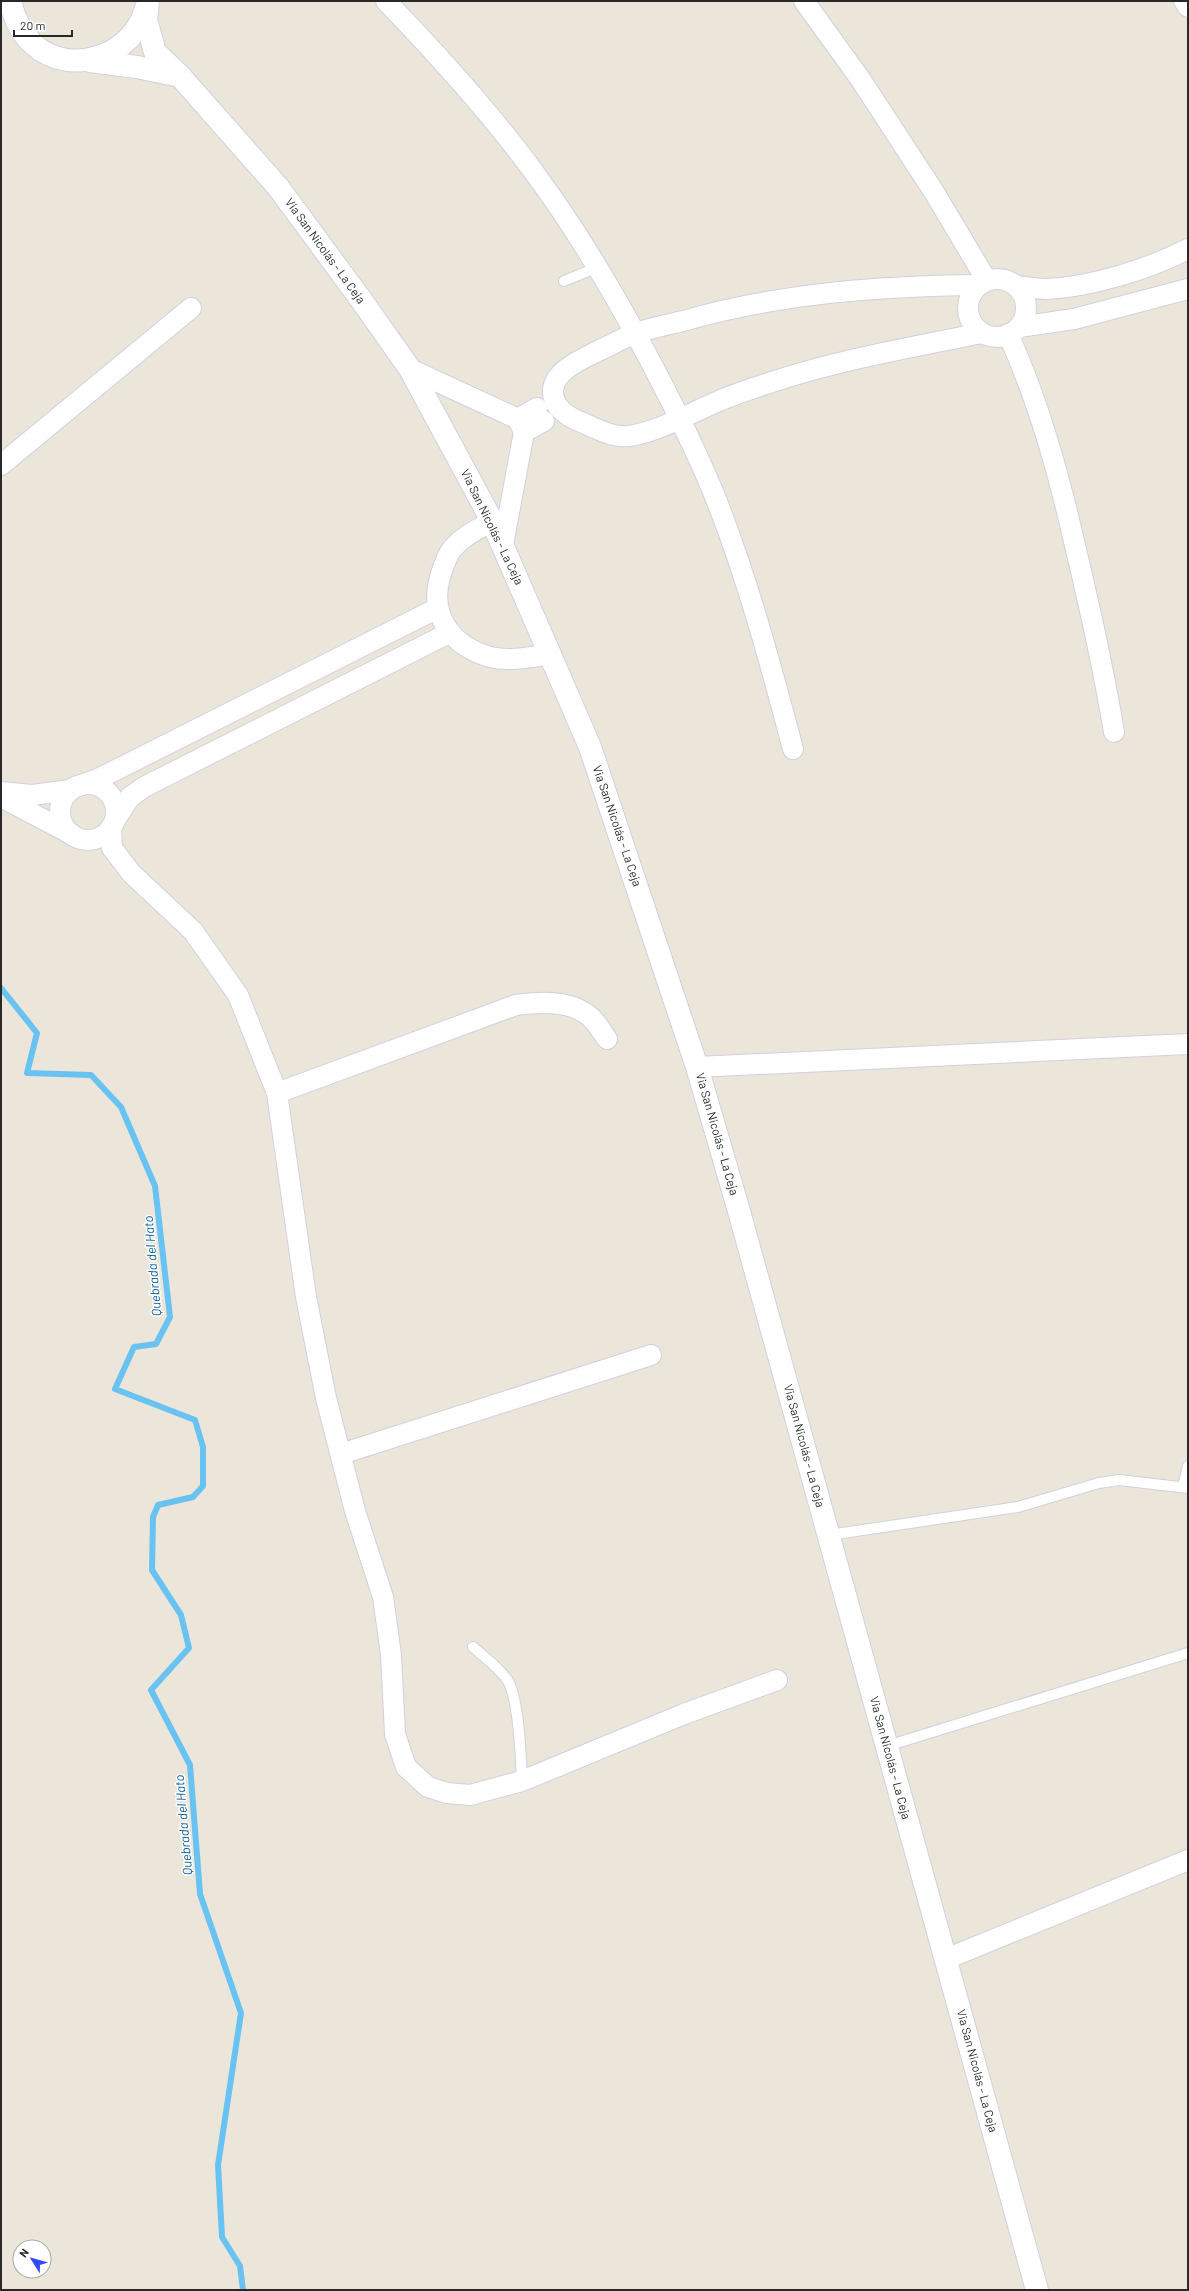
<svg xmlns="http://www.w3.org/2000/svg" width="1189" height="2291" viewBox="0 0 1189 2291" font-family="Barlow,sans-serif">
<rect width="100%" height="100%" fill="#ece5d9"/>
<g fill="none" stroke-linecap="round" stroke-linejoin="round">
<path stroke="#68c3f2" stroke-width="6" d="M1,988L37,1033L27,1073L91,1075L121,1107L155,1186L170,1317L156,1344L134,1347L115,1389L195,1420L203,1447V1486L193,1497L158,1505L153,1517L152,1570L181,1615L189,1648L151,1690L190,1765L200,1894L241,2013L218,2165L222,2237L240,2266L243,2290"/>
<g stroke="#cfd1e2" stroke-width="12">
<g id="service">
<path d="M564,281L598,267"/>
<path d="M1183,1487L1188,1466"/>
<path d="M829,1535L1018,1507L1099,1483L1119,1480L1188,1488"/>
<path d="M473,1647C485,1658 499,1667 508,1681C519,1700 521,1757 522,1781"/>
<path d="M887,1746L1188,1653"/>
</g>
</g>
<g stroke="#cfd1e2" stroke-width="22">
<g id="minor">
<path d="M386,1C439,56 491,113 536,175C578,232 614,293 647,355C673,404 698,453 718,504C749,584 771,666 793,749"/>
<path d="M804,1L861,80L934,192L987,281"/>
<path d="M1184,1L1188,7"/>
<circle cx="997" cy="308" r="29"/>
<path d="M980,285C880,286 780,293 683,321C667,325 649,328 634,334C621,339 609,346 596,352C582,359 554,371 553,390C552,407 566,416 581,422C595,428 612,438 629,436C658,432 692,412 719,401C737,393 757,387 775,381C843,359 913,347 982,333"/>
<path d="M1016,286C1026,287 1037,289 1047,289C1091,287 1149,269 1188,249"/>
<path d="M1019,327L1074,319L1188,289"/>
<path d="M1008,334C1040,404 1060,479 1077,554C1091,613 1104,672 1114,732"/>
<path d="M410,369L518,419L524,432L503,545"/>
<path d="M518,419L537,408"/>
<path d="M524,432L544,421"/>
<path d="M1,465L191,308"/>
<path d="M492,521C478,529 463,536 452,549C446,557 443,567 440,577C429,616 452,646 490,657C509,662 532,657 551,654"/>
<circle cx="88" cy="812" r="28"/>
<path d="M79,786L98,779L438,608"/>
<path d="M1,792L32,795L71,790"/>
<path d="M1,797L73,835"/>
<path d="M115,820L130,797L144,787L449,633"/>
<path d="M111,827L112,848L132,874L193,931L238,995L277,1093L306,1297L326,1398L355,1511L383,1597L391,1655L395,1734L406,1767L428,1787L447,1793L470,1795L522,1781L684,1714L777,1680"/>
<path d="M697,1067L1188,1044"/>
<path d="M277,1093L516,1005C538,1002 566,1000 585,1013C595,1019 601,1030 607,1039"/>
<path d="M341,1454L651,1355"/>
<path d="M946,1959L1188,1860"/>
</g>
</g>
<g stroke="#cfd1e2" stroke-width="24">
<g id="tertiary">
<path d="M10,1C14,18 20,32 33,44C70,78 134,56 146,8"/>
<path d="M148,1L146,20L155,52L180,76L278,187L362,301L410,369L492,521L590,747L697,1067L737,1204L1037,2290"/>
<path d="M90,61L137,67L180,76"/>
</g>
</g>
<use href="#service" stroke="#fff" stroke-width="10"/>
<use href="#minor" stroke="#fff" stroke-width="20"/>
<use href="#tertiary" stroke="#fff" stroke-width="22"/>
</g>
<g text-anchor="middle" stroke-width="3" stroke-linejoin="round" paint-order="stroke">
<g font-size="12" fill="#282828" stroke="#fff">
<text transform="translate(325 251) rotate(54)" y="4">Via San Nicolás - La Ceja</text>
<text transform="translate(492 527) rotate(64)" y="4">Via San Nicolás - La Ceja</text>
<text transform="translate(617 826) rotate(71)" y="4">Via San Nicolás - La Ceja</text>
<text transform="translate(717 1134) rotate(74)" y="4">Via San Nicolás - La Ceja</text>
<text transform="translate(804 1446) rotate(75)" y="4">Via San Nicolás - La Ceja</text>
<text transform="translate(890 1758) rotate(75)" y="4">Via San Nicolás - La Ceja</text>
<text transform="translate(977 2071) rotate(75)" y="4">Via San Nicolás - La Ceja</text>
</g>
<g font-size="13" font-style="italic" fill="#095e9c" stroke="#fff">
<text transform="translate(152 1266) rotate(-95)" y="5">Quebrada del Hato</text>
<text transform="translate(183 1825) rotate(-95)" y="5">Quebrada del Hato</text>
</g>
</g>
<rect width="1189" height="2291" fill="none" stroke="#282828" stroke-width="4"/>
<g transform="translate(32 2259) rotate(307)"><circle r="19" fill="#ffffff" stroke="#a9a9a9"/>
<path d="M0-3L7 15L0 10L-7 15Z" fill="#3349ff"/>
<text y="-6" font-size="11" font-weight="bold" text-anchor="middle" fill="#282828">N</text>
</g>
<path d="M14 30v6h58v-6" fill="none" stroke="#282828" stroke-width="2"/>
<text x="20" y="30" font-size="12" fill="#282828" stroke="#ffffff" stroke-width="3" paint-order="stroke">20 m</text>
</svg>
